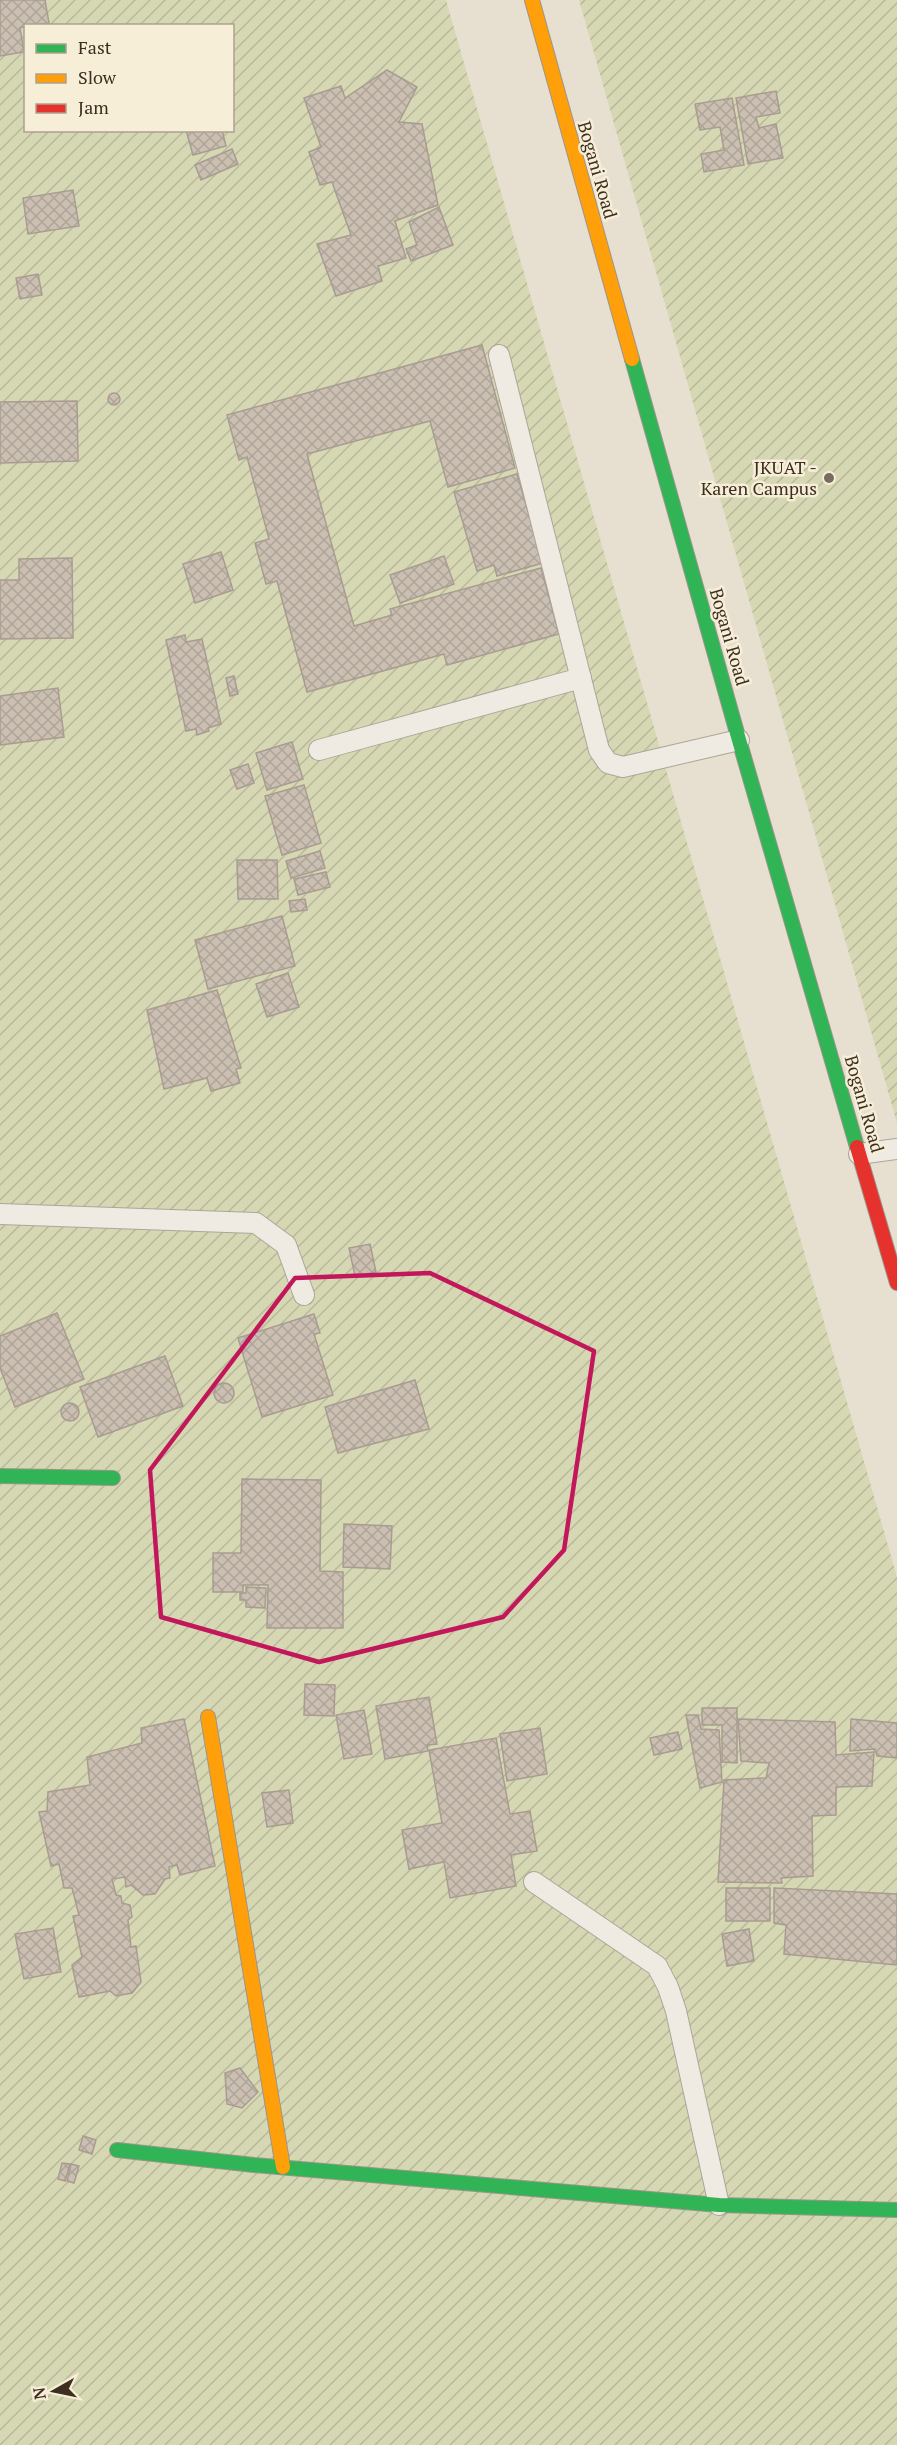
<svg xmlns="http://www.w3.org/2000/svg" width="897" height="2445" viewBox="0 0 897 2445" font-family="'PT Serif',serif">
<defs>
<pattern id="garden-furrows" width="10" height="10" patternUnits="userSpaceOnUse" patternTransform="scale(1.5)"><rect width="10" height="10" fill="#d6d7b3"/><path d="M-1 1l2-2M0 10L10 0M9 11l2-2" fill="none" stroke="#b9b99a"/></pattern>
<pattern id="building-cross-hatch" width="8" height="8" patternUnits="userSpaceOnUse" patternTransform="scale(1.5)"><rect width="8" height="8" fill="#cbbfb2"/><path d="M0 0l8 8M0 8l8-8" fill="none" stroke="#afa499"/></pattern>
</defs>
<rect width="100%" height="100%" fill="#e7e0d1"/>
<g fill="url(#garden-furrows)" fill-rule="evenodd">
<path d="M0,0H446L897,1577V2445H0ZM26,26H232V130H26Z"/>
<path d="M579,0H897V1123Z"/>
</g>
<g fill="url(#building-cross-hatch)" stroke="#a89c90" stroke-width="1.5">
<path d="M0,0H45L49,23L26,26L20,28L24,52L0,56Z"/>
<path d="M387,70L417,87L399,122L422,124L438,205L395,221L406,258L378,266L382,281L336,296L317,244L351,235L332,182L320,185L309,152L321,147L304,98L341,86L345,98Z"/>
<path d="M776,91L780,113L756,117L759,128L776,124L783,158L748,164L736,98Z"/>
<path d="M732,98L744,165L704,172L701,154L724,150L720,127L700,130L695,104Z"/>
<path d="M186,130H222L226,146L193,155Z"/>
<path d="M232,149L238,164L201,180L195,165Z"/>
<path d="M73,190L79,226L28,234L23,198Z"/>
<path d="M439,207L453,245L411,261L406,249L417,245L409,222Z"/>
<path d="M38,274L42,295L20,299L16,278Z"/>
<path d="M482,345L515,468L448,487L430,421L307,454L354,626L392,615L390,609L541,568L559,634L447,665L444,654L307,692L277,581L266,584L255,543L269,539L247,457L239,460L227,415Z"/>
<circle cx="114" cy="399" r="6"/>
<path d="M77,401L78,461L0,463V402Z"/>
<path d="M517,474L543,563L497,576L494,565L477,571L454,492Z"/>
<path d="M221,552L233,590L195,603L183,564Z"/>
<path d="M444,556L454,584L400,603L390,575Z"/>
<path d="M72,558L73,638L0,639V580H19V559Z"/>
<path d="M185,635L186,642L202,639L221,724L208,728L209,731L197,735L196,729L186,731L166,640Z"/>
<path d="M234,676L238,694L230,696L226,678Z"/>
<path d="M58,688L64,737L0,745V696Z"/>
<path d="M292,742L303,779L267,790L256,753Z"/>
<path d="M248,764L254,783L237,789L230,770Z"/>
<path d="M304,785L321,843L282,855L265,796Z"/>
<path d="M320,851L325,868L291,878L286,861Z"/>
<path d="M237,860H277L278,899H238Z"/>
<path d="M326,872L330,887L298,895L294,879Z"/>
<path d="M305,899L307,910L291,912L289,901Z"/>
<path d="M282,916L295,966L208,989L195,940Z"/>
<path d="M288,973L299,1007L267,1017L256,984Z"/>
<path d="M217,990L241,1068L236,1069L240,1083L211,1091L207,1078L164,1089L147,1010Z"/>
<path d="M370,1244L376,1272L355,1276L349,1248Z"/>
<path d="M57,1313L84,1379L15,1407L0,1368V1336Z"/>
<path d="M314,1314L320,1333L314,1334L333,1395L262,1417L238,1338Z"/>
<path d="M165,1356L183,1406L98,1437L80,1387Z"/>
<path d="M415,1380L429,1429L338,1453L325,1407Z"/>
<circle cx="224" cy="1393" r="10"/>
<circle cx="70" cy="1412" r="9"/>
<path d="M242,1479L321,1480L320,1571L343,1572V1628H267L268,1585H243V1592H213V1553H241Z"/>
<path d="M344,1524L392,1526L390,1569L343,1567Z"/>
<path d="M246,1587L266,1588L265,1608L246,1607V1600H240V1593H246Z"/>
<path d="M305,1684L335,1685L334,1716L304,1715Z"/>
<path d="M429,1697L437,1744L427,1745L428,1751L385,1759L376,1706Z"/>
<path d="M702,1708H737V1763L722,1762V1725H702Z"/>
<path d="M364,1710L372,1754L344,1759L336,1715Z"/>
<path d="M686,1715H698L701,1729L719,1730L722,1782L700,1788Z"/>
<path d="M184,1719L215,1866L180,1875L177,1865L169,1867L170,1878L165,1879L155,1894L143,1895L131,1885L126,1887L125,1877L112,1879L116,1895L121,1896L122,1903L130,1905L132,1917L128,1920L131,1947L136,1946L141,1982L132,1993L116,1996L110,1991L79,1997L72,1965L82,1957L73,1916L79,1915L72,1888H64L59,1864L51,1866L39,1812L47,1811L48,1792L90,1785L87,1757L142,1743L141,1728Z"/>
<path d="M738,1719L835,1722L836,1755L874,1752L872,1786L836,1787V1815L812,1816L813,1876L781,1878L782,1883L718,1882L724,1780L766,1778L769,1763L741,1761Z"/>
<path d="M851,1719L897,1723V1758L877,1756L875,1749L850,1751Z"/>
<path d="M540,1728L547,1774L507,1781L500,1734Z"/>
<path d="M678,1732L682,1749L654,1755L650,1738Z"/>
<path d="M496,1738L510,1814L530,1811L537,1851L511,1855L516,1886L450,1898L444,1862L409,1869L402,1830L442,1823L429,1750Z"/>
<path d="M289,1790L293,1823L267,1827L262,1793Z"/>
<rect x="726" y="1888" width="44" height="33"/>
<path d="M774,1888L897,1894V1965L784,1954L786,1925L774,1923Z"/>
<path d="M53,1928L61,1972L24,1979L15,1934Z"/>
<path d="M749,1929L754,1961L727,1966L722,1934Z"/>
<path d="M240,2068L258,2092L242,2108L227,2104L225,2073Z"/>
<path d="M83,2136L96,2140L92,2154L79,2150Z"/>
<path d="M62,2163L70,2164L65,2181L58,2179Z"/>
<path d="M71,2164L79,2166L74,2183L67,2181Z"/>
</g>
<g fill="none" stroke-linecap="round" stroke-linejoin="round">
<g stroke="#ada599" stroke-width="22">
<g id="lane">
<path d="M499,355L599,750L608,763L623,767L739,740"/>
<path d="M319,750L581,678"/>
<path d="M859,1154L897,1149"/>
<path d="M0,1214L256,1223L286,1245L304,1295"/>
<path d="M534,1882L657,1966L668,1987L676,2011L719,2205"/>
</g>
</g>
<g stroke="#9c958a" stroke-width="16">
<g id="fast">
<path d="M632,359L739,740L857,1147"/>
<path d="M0,1476L113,1478"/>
<path d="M117,2150L254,2165L719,2205L897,2210"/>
</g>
</g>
<g stroke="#9c958a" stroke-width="16">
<g id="slow">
<path d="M532,0L632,359"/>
<path d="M208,1717L283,2167"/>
</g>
</g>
<g stroke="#9c958a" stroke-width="16">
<path id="jam" d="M857,1147L897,1283"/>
</g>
<use href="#lane" stroke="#efebe3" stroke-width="20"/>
<use href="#fast" stroke="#30b455" stroke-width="14"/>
<use href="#slow" stroke="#ff9f0a" stroke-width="14"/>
<use href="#jam" stroke="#e5322d" stroke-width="14"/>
</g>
<path fill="none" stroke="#c2185b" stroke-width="4.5" stroke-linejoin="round" d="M430,1273L594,1351L564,1550L503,1617L319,1662L161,1617L150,1470L295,1278Z"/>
<circle fill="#786c5e" stroke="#f7eed8" stroke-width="2" cx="829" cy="478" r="6"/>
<g text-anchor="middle" stroke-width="5" stroke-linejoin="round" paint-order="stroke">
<g font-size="18" fill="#3d2e20" stroke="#f7eed8">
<text transform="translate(597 170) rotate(74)" y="6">Bogani Road</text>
<text transform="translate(729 637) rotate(74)" y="6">Bogani Road</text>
<text transform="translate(864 1104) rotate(74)" y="6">Bogani Road</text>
</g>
<g font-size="18" fill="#3d2e20" stroke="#f7eed8" text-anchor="end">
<text x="817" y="474">JKUAT -<tspan x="817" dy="21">Karen Campus</tspan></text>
</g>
</g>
<rect x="24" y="24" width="210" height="108" fill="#f7eed8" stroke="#ada18e" stroke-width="1.5"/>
<rect x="36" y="44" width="30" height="9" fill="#30b455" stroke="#ada18e" stroke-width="1.5"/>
<text x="78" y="54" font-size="18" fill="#3d2e20">Fast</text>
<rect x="36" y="74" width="30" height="9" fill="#ff9f0a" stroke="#ada18e" stroke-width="1.5"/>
<text x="78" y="84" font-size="18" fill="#3d2e20">Slow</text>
<rect x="36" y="104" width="30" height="9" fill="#e5322d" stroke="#ada18e" stroke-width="1.5"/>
<text x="78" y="114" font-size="18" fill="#3d2e20">Jam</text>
<g transform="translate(54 2391) rotate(261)" stroke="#f7eed8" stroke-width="4.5" paint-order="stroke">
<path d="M0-4.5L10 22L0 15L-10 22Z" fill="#3d2e20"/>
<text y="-9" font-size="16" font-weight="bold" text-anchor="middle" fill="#3d2e20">N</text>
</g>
</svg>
